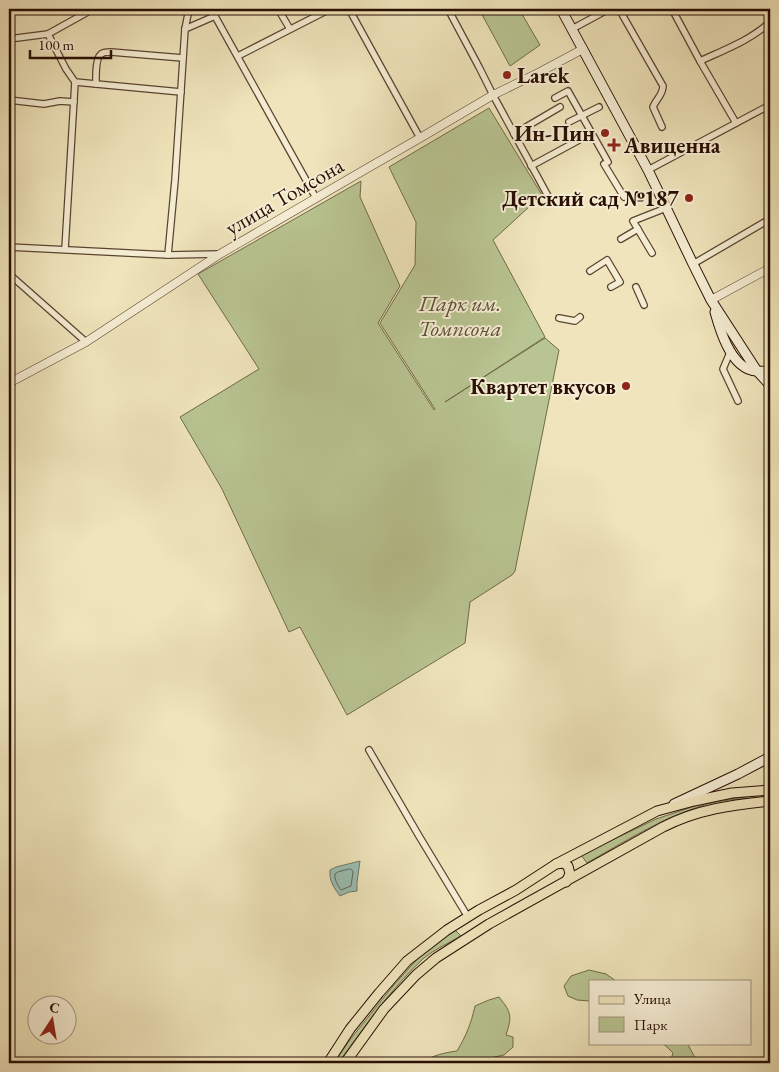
<svg xmlns="http://www.w3.org/2000/svg" width="779" height="1072" viewBox="0 0 779 1072" font-family="'EB Garamond',serif">
<rect width="100%" height="100%" fill="#efe4bb"/>
<filter id="stains"><feTurbulence type="fractalNoise" baseFrequency=".004" numOctaves="4"/><feColorMatrix values="0 0 0 0 .2 0 0 0 0 .09 0 0 0 0 .02 0 0 0 .5 -.17"/></filter>
<radialGradient id="worn" r=".72"><stop offset=".6" stop-color="#630" stop-opacity="0"/><stop offset="1" stop-color="#630" stop-opacity=".3"/></radialGradient>
<g fill="#b8c491" stroke="#70694a">
<path d="M479,9H519L540,45L510,66Z"/>
<path d="M489,108L542,195L493,240L545,337L445,402L545,338L559,350L515,571L512,575L470,602L465,643L347,715L300,627L289,632L222,489L180,417L259,369L198,274L361,181L360,197L400,286L378,323L434,410L435,409L380,323L415,265L416,222L389,167Z"/>
<path d="M770,794V798C749,798 721,799 701,806C660,819 624,842 587,863L581,855L656,819L707,802Z"/>
<path d="M455,930L461,936C449,943 435,949 424,958C392,987 364,1028 338,1063H334L349,1041L393,986L420,956Z"/>
<path d="M589,970L606,974L616,981H590V1001L577,1000L568,996L564,986L571,976Z"/>
<path d="M499,997C512,1013 512,1017 506,1035L513,1037V1047L504,1055L490,1058L481,1063H422C433,1055 443,1053 457,1051C466,1036 471,1024 475,1006L489,1000Z"/>
<path d="M660,1043H687L698,1063H670L673,1053L666,1046Z"/>
</g>
<path fill="#9abeb3" stroke="#6c786d" d="M360,861L357,882V891L349,892L340,896C334,888 329,881 330,870L336,867Z"/>
<g fill="none" stroke-linecap="round" stroke-linejoin="round">
<path stroke="#61665b" stroke-width="1" d="M350,869L352,870L353,872L351,886L341,890C338,886 334,879 335,874L338,872Z"/>
<g stroke="#5a4431" stroke-width="8">
<g id="minor">
<path d="M211,9L316,198"/>
<path d="M278,9L290,29"/>
<path d="M349,9L420,138"/>
<path d="M448,9L479,67L493,95L548,196"/>
<path d="M619,9L663,86C663,95 656,99 653,107L662,127"/>
<path d="M672,9L700,61L736,123"/>
<path d="M185,29L215,16"/>
<path d="M572,29L609,9"/>
<path d="M48,34L66,69L75,82L181,92"/>
<path d="M9,39L48,34L93,9"/>
<path d="M238,56L330,9"/>
<path d="M700,61C724,50 751,40 770,22"/>
<path d="M96,84C96,77 95,55 103,53C104,52 110,52 111,52L183,58"/>
<path d="M555,98L568,91L608,162"/>
<path d="M9,100L44,104L60,101L74,102"/>
<path d="M569,122L599,107"/>
<path d="M514,134L560,107"/>
<path d="M604,164L624,197"/>
<path d="M531,166L579,140"/>
<path d="M648,170L770,105"/>
<path d="M621,239L638,229"/>
<path d="M9,247L168,255L219,254"/>
<path d="M65,249L75,82"/>
<path d="M652,253L633,221L666,208"/>
<path d="M168,255L175,180L185,29L189,9"/>
<path d="M693,264L770,219"/>
<path d="M590,271L607,260L620,282L611,287"/>
<path d="M9,274L86,342"/>
<path d="M636,287L644,305"/>
<path d="M559,318L575,321L580,317"/>
<path d="M731,350L723,369L738,401"/>
<path d="M369,750L419,836L468,917"/>
</g>
</g>
<g stroke="#5a4431" stroke-width="9">
<g id="tertiary">
<path d="M711,300L770,268"/>
<path d="M9,383L86,342L220,254L366,169L420,138L493,95L540,72L583,49"/>
</g>
</g>
<g stroke="#280e03" stroke-width="11">
<g id="secondary">
<path d="M561,9L648,170L693,264L711,300L757,371L770,385"/>
<path d="M715,312C720,330 730,364 751,370C757,372 764,371 770,371"/>
<path d="M674,804L738,774L770,757"/>
</g>
</g>
<g stroke="#280e03" stroke-width="11">
<g id="primary">
<path d="M556,864L563,863L568,866L570,874L566,882"/>
<path d="M328,1063L350,1029L379,993L407,961L447,930L479,910L516,890L556,864L657,811L694,801L732,793L770,790"/>
<path d="M345,1063L384,1009L416,975L436,958L489,924L663,827C698,809 732,805 770,801"/>
</g>
</g>
<use href="#minor" stroke="#f5edd3" stroke-width="5.5"/>
<use href="#tertiary" stroke="#f5edd3" stroke-width="8"/>
<use href="#secondary" stroke="#f5edd3" stroke-width="9"/>
<use href="#primary" stroke="#efe4bb" stroke-width="9"/>
</g>
<g fill="#8f2418" stroke="#f5edd3" stroke-width="2">
<circle cx="507" cy="75" r="5"/>
<circle cx="605" cy="133" r="5"/>
<path d="M611.5 137.5h5v5h5v5h-5v5h-5v-5h-5v-5h5z"/>
<circle cx="689" cy="198" r="5"/>
<circle cx="626" cy="386" r="5"/>
</g>
<g text-anchor="middle" stroke-width="4" stroke-linejoin="round" paint-order="stroke">
<g font-size="22" font-weight="bold" fill="#280e03" stroke="#f5edd3" text-anchor="end">
<text x="517" y="83" text-anchor="start">Larek</text>
<text x="595" y="141">Ин-Пин</text>
<text x="624" y="153" text-anchor="start">Авиценна</text>
<text x="679" y="206">Детский сад №187</text>
<text x="616" y="394">Квартет вкусов</text>
</g>
<g font-size="22" fill="#280e03" stroke="#f5edd3">
<text transform="translate(284 196) rotate(-30)" y="8">улица Томсона</text>
</g>
<g font-size="22" font-style="italic" fill="#5a4e35" stroke="#f5edd3">
<text x="460" y="311">Парк им.<tspan x="460" dy="25">Томпсона</tspan></text>
</g>
</g>
<rect width="779" height="1072" fill="none" stroke="#efe4bb" stroke-width="30"/>
<rect x="10" y="10" width="759" height="1052" fill="none" stroke="#280e03" stroke-width="2.5"/>
<rect x="15" y="15" width="749" height="1042" fill="none" stroke="#280e03"/>
<rect x="589" y="980" width="162" height="65" fill="#f5edd3" stroke="#a39480"/>
<rect x="599" y="996" width="25" height="8" fill="#efe4bb" stroke="#a39480"/>
<text x="634" y="1004" font-size="15" fill="#280e03">Улица</text>
<rect x="599" y="1017" width="25" height="15" fill="#b8c491" stroke="#a39480"/>
<text x="634" y="1030" font-size="15" fill="#280e03">Парк</text>
<g transform="translate(52 1020) rotate(12)"><circle r="24" fill="#f5edd3" stroke="#a39480"/>
<path d="M0-4L9 19L0 12L-9 19Z" fill="#8f2418"/>
<text y="-8" font-size="14" font-weight="bold" text-anchor="middle" fill="#280e03">С</text>
</g>
<path d="M30 50v8h81v-8" fill="none" stroke="#280e03" stroke-width="2.5"/>
<text x="38" y="50" font-size="15" fill="#280e03" stroke="#f5edd3" stroke-width="4" paint-order="stroke">100 m</text>
<rect width="100%" height="100%" filter="url(#stains)"/>
<rect width="100%" height="100%" fill="url(#worn)"/>
</svg>
